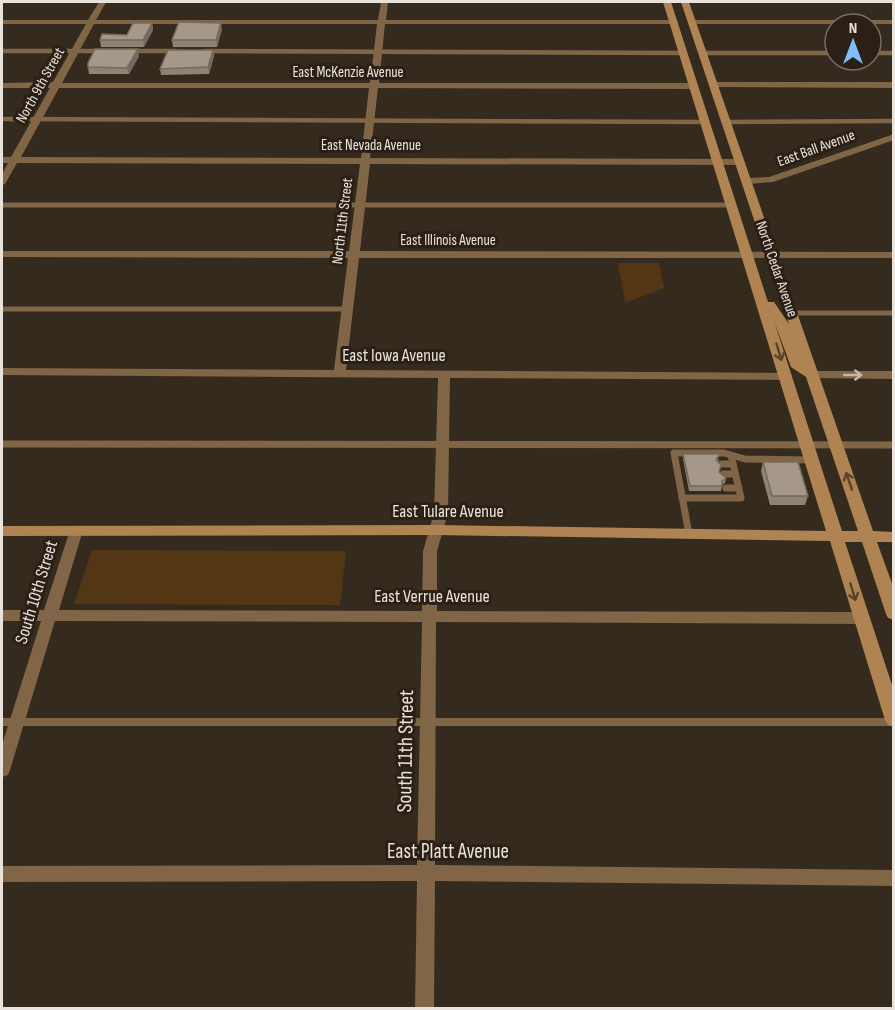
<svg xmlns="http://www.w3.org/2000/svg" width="895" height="1010" viewBox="0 0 895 1010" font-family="'Sofia Sans Condensed',sans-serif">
<rect width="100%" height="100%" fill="#352a1e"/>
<g fill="#533714">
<path d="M618,263H659L664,288L625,303Z"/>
<path d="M92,550L346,551L340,605L74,604Z"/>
</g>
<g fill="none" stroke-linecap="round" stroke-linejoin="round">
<g stroke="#806546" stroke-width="4.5">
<path d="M2,51H101"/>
<path d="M130,51H176"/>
<path d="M205,51L683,53"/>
<path d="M702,53H835"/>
<path d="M871,53H894"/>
<path d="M2,119L706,122"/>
<path d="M726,122L894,121"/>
</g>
<g stroke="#806546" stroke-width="5">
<path d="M2,205H732"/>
<path d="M2,309H348"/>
<path d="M792,313H894"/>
</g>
<g stroke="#806546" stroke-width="7">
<path d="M2,444L894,445"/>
<path d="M721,464H733"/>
<path d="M723,474H735"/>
<path d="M726,488H739"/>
<path d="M682,498H741L731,455"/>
<path d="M689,534L674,453H724L745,459L811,460"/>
</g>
<path stroke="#806546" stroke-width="8" d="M2,722H894"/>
<g fill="#806546" fill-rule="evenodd">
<path d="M99,2H106L96,20H378L381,2H388L386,20H674L678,22L677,24H385L379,83H694L698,86L694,89L378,88L370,158L740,159L745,162L740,165L370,164L360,251L894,252V258H359L346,370L790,373L792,376L790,379L786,380L450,378L448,513L437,551V611L862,612L867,614L869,618L867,622L862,624L436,622L435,865L894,870V886L435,881L434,1008H415L417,881L2,882V866L417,865L422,622L55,621L10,770L8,775L2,777V745L41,621H2V610H44L71,527H81L83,530L59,610L422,611L423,551L434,513L438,378L2,375V368L334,370L348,258L2,257V251H349L360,164L17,163L5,184L2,185V174L8,163H2V157H11L50,88H2V83L53,82L86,24H2V20H88ZM94,24H377L370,83H62ZM59,88H369L361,158L21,157Z"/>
<path d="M692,20H894V24H689L688,22Z"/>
<path d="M713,82H894V88L710,87L709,85Z"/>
<path d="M894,134V140L773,182L747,184L742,181L747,178L769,177Z"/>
<path d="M813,371H894V379L809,378L807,375L809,372Z"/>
</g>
<path fill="#af8452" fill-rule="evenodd" d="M663,2H671L768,302H774L789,324L681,2H689L873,531L894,532V542H877L894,589V620L888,618L886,614L862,542H845L894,691V727L888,725L885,720L830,541L436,535L2,536V526L436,525L826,531ZM774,321L791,367L806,377L858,531H842Z"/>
</g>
<g fill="#8e8376">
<path d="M152,23L153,30L144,47H101L100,40L127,35Z"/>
<path d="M222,29L217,47H173L172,40Z"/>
<path d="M213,50L214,56L209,74L161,75L160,69Z"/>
<path d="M139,56L129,74H89L88,67Z"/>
<path d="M683,454L719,459L718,461L719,472L726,478L725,483L722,485L721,491H689L683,459Z"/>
<path d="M763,462L808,496L805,505H770L761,471Z"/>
</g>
<g fill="#746a60">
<path d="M152,23L153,30L144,47L143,40Z"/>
<path d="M221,23L222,29L217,47L216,40Z"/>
<path d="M138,49L139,56L129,74L127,68Z"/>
<path d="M213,50L214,56L209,74L208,67Z"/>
</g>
<g fill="#a59889" stroke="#746a60" stroke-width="1.5">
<path d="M179,22L221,23L216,40H172Z"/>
<path d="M133,23H152L143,40H100L102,34L127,35Z"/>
<path d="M95,49H138L127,68L88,67V63Z"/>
<path d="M168,50H213L208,67L160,69Z"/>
<path d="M683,454H720L716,460L721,465L719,472L726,478L722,481V486H690Z"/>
<path d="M763,462H798L808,496H772Z"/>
</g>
<defs><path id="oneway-shaft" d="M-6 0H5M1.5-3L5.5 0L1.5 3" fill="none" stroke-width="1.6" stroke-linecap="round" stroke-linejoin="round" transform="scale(1.5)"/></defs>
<g stroke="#59432a">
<use href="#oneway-shaft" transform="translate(779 352) rotate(73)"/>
<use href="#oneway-shaft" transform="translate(849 481) rotate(-109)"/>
<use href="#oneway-shaft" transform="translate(853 592) rotate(73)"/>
</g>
<use stroke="#c5b7a7" href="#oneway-shaft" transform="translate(853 375)"/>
<g text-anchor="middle" stroke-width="6" stroke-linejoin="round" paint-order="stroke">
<g font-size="15" fill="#eae3db" stroke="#2b2015">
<text x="348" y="77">East McKenzie Avenue</text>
<text transform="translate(40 85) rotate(-61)" y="5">North 9th Street</text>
<text x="371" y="150">East Nevada Avenue</text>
<text transform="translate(816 148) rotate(-20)" y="5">East Ball Avenue</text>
<text transform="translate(342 221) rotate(-83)" y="5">North 11th Street</text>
<text x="448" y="245">East Illinois Avenue</text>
<text transform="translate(777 269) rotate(71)" y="5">North Cedar Avenue</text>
</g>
<g font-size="18" fill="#eae3db" stroke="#2b2015">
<text x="394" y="361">East Iowa Avenue</text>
<text x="448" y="517">East Tulare Avenue</text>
<text transform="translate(36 592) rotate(-73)" y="6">South 10th Street</text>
<text x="432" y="602">East Verrue Avenue</text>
</g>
<g font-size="21" fill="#eae3db" stroke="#2b2015">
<text transform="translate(405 751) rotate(-89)" y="7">South 11th Street</text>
<text x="448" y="858">East Platt Avenue</text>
</g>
</g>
<rect width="895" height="1010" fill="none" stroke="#eae3db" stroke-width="6"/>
<g transform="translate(853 42)"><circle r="28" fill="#2b2015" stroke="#776e64" stroke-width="1.5"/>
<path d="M0-4.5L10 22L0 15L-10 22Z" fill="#80bdfa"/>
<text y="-9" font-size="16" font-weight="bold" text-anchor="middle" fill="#eae3db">N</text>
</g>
</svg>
